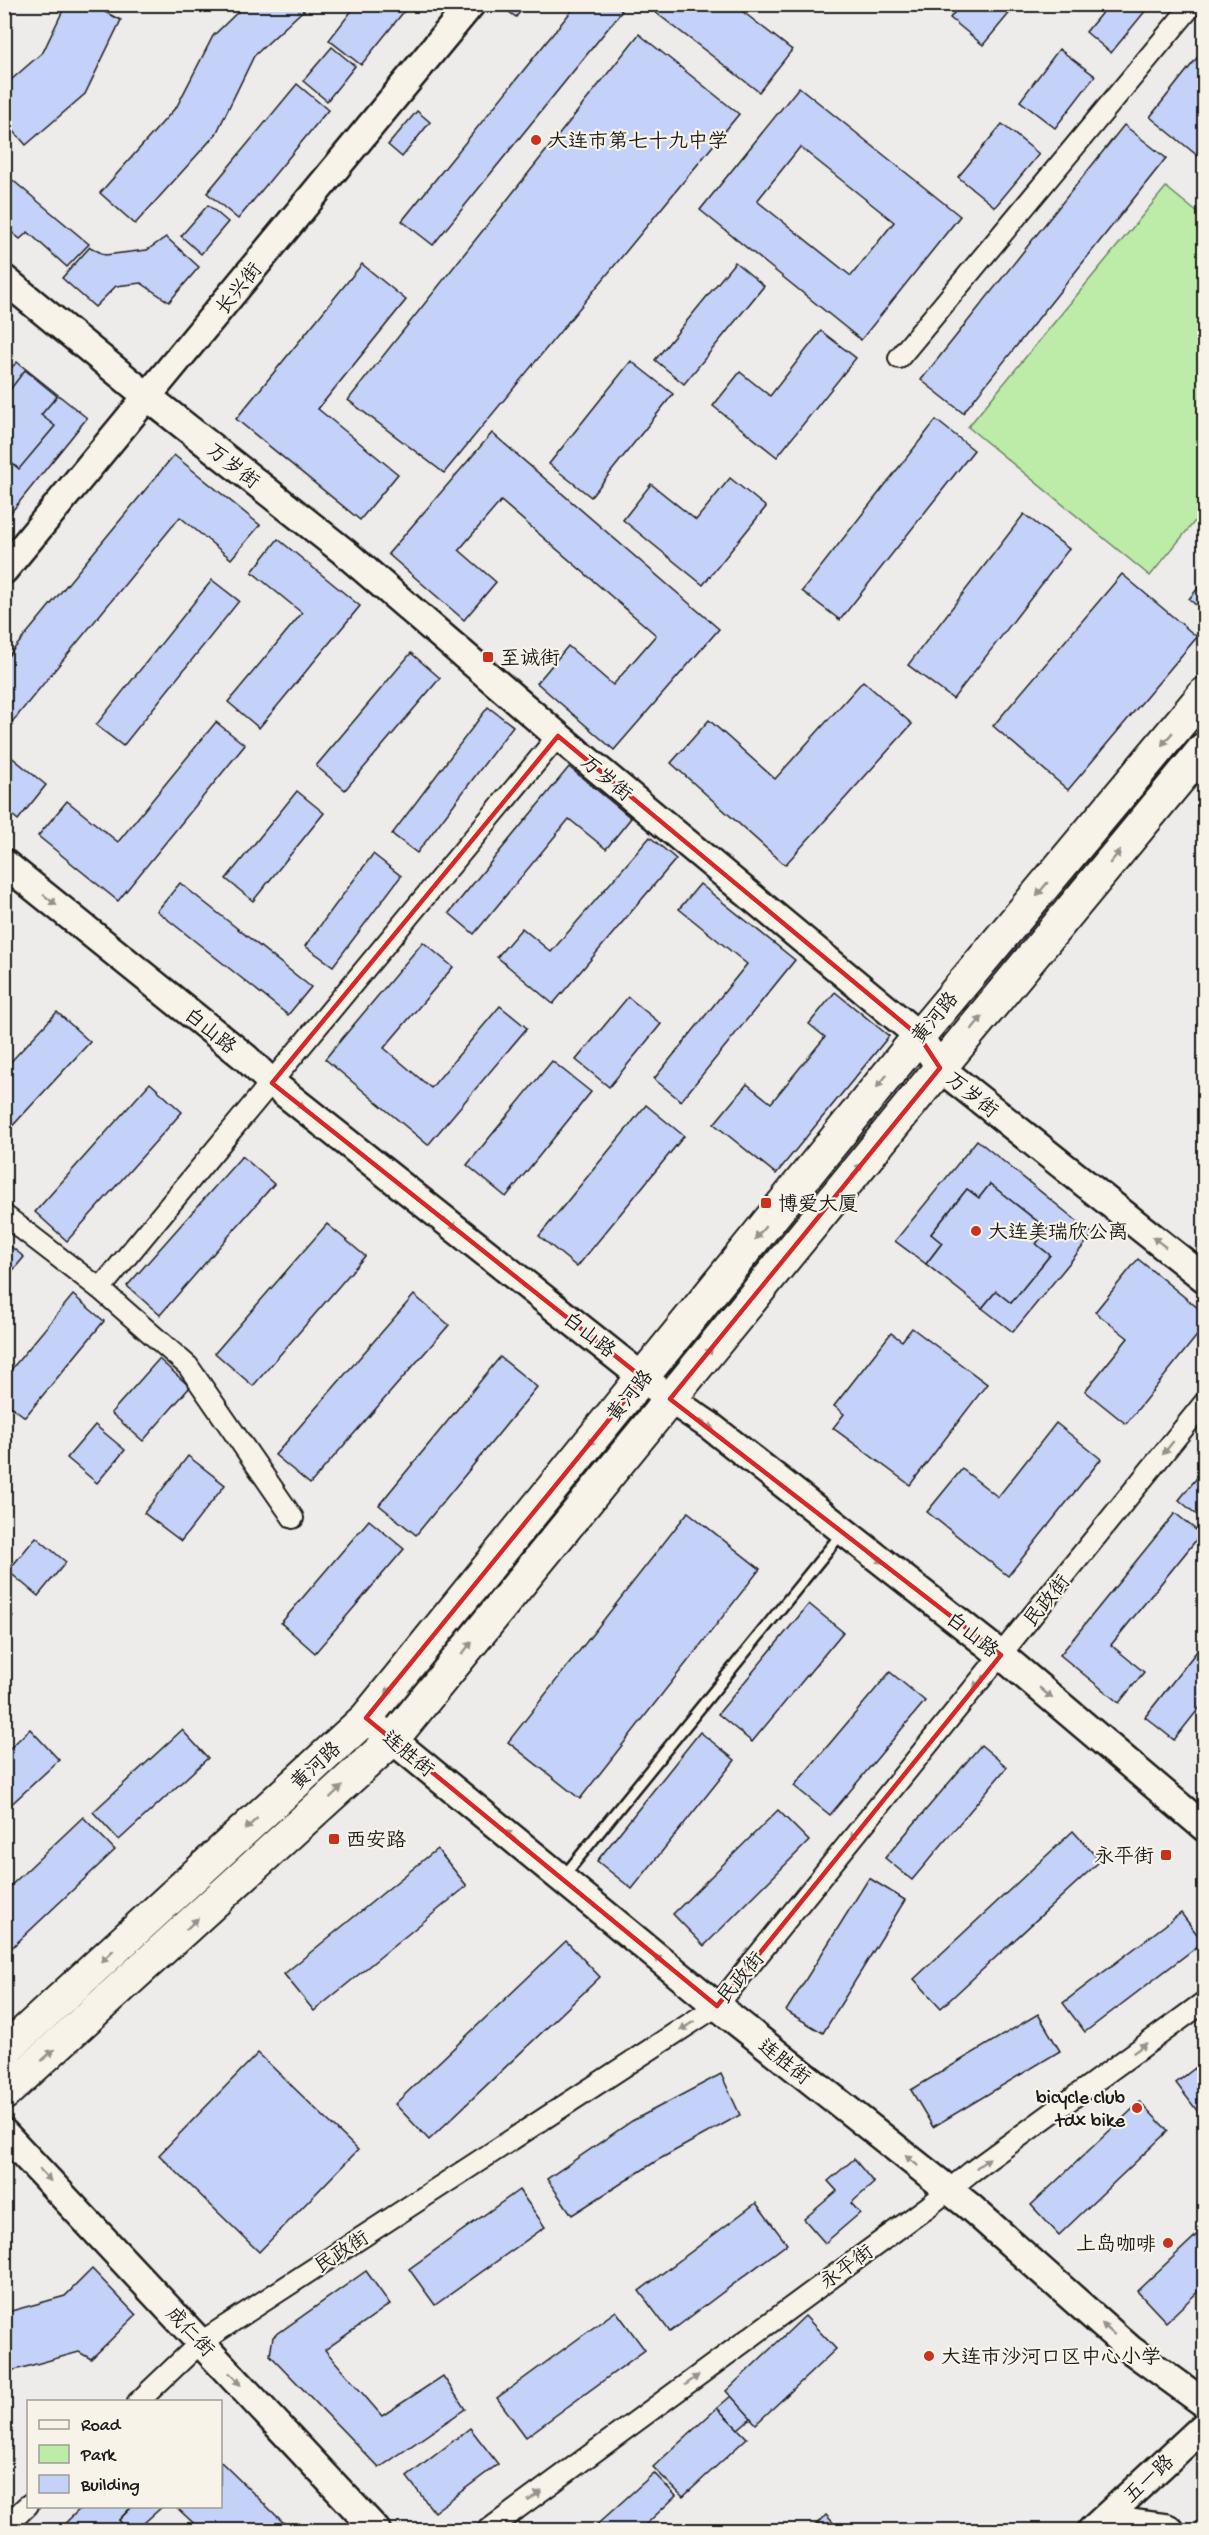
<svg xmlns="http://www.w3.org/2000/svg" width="1209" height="2535" viewBox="0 0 1209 2535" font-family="'Gochi Hand','LXGW WenKai TC',sans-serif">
<rect width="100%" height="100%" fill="#edeceb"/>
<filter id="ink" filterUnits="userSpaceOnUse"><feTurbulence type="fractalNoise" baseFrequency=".0167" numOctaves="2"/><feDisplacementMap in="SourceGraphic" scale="12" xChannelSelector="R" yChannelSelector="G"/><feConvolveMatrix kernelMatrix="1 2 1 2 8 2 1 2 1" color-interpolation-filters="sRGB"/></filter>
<g filter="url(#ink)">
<path fill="#bdeba8" stroke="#6c8462" stroke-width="1.5" d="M1166,187L1204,218V510L1150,576L968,427Z"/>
<g fill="#c4d1f8" stroke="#1c1c1c" stroke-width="1.5" fill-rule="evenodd">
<path d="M66,4H89L121,20L85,94L26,145L4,120V86L43,52Z"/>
<path d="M246,4H310L254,56L216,134L135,224L100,193L177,106L213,36Z"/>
<path d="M357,4H410L361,65L329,40Z"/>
<path d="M509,4H518L523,8L516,17L505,9Z"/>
<path d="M577,4H614L622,11L433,245L402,221Z"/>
<path d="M733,4L792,50L759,92L646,5Z"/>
<path d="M961,4H1017L983,45L950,18Z"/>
<path d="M1109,4H1151L1111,53L1086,32Z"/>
<path d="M639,34L739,114L444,473L348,400Z"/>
<path d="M332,47L355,66L327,101L303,81Z"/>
<path d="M1059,49L1095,76L1055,128L1020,101Z"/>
<path d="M1204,49V161L1150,117Z"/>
<path d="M297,84L328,110L238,219L207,193Z"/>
<path d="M799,87L960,216L861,340L700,210ZM800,147L894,222L851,276L757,201Z"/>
<path d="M417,111L430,122L402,157L388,145Z"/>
<path d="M1002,124L1039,154L995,207L958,177Z"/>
<path d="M1124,125L1166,158L963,413L921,380Z"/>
<path d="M4,173L89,244L67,267L28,232L20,239L4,226Z"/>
<path d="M208,205L228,222L201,254L181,236Z"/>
<path d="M166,237L199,267L169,302L141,283L116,286L95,307L62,278L90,247L105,255L147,250Z"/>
<path d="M735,262L764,286L684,384L655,360Z"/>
<path d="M362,264L406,300L318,409L398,474L360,520L236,419Z"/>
<path d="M821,331L856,358L777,457L713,406L740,372L770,396Z"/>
<path d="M631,361L673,394L591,497L549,464Z"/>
<path d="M17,362L87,418L4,521V375Z"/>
<path d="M25,370L57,396L41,415L55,426L19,469L7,459L4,462V387L9,391Z"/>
<path d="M936,420L974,450L840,620L802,591Z"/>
<path d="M492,433L719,629L614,750L537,683L568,646L613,685L656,635L501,501L459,550L496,582L464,620L388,554Z"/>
<path d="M174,455L260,525L231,559L180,517L4,732V661Z"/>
<path d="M730,478L766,507L703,585L623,520L651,484L696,520Z"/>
<path d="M1024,514L1069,549L953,699L908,665Z"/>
<path d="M278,539L360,606L259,728L228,702L302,613L252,572Z"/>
<path d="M1122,574L1197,637L1068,790L993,726Z"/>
<path d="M212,580L239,601L123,746L96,725Z"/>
<path d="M1204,581V612L1189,599Z"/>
<path d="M411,653L440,678L345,790L316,766Z"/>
<path d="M863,681L912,724L785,865L671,763L709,720L775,779Z"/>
<path d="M488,707L513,726L417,853L392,834Z"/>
<path d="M216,722L245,745L118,901L38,836L67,801L118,842Z"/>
<path d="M4,751L46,785L18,820L4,808Z"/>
<path d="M569,767L631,818L606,849L569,819L474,934L449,913Z"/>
<path d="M297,791L324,813L253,901L226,879Z"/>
<path d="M650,837L676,859L553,1004L497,957L522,928L551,952Z"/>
<path d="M373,854L401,876L333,966L305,946Z"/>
<path d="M180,883L311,987L288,1015L157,911Z"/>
<path d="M700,884L795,960L681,1101L654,1079L747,964L679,909Z"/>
<path d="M423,942L453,967L384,1048L431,1088L500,1006L527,1028L428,1145L325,1059Z"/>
<path d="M835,992L889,1036L776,1174L714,1124L747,1084L771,1103L825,1037L809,1024Z"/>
<path d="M628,997L661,1024L609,1087L576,1060Z"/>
<path d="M57,1012L90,1042L4,1135V1069Z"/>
<path d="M552,1061L591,1092L506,1197L467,1165Z"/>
<path d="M150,1083L182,1112L67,1241L35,1212Z"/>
<path d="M646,1105L684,1136L577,1267L539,1236Z"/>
<path d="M977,1140L1093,1234L1013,1332L982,1308L996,1291L1011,1303L1050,1255L1036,1244L1047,1229L990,1184L979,1198L967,1189L931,1234L942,1243L926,1264L895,1241Z"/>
<path d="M242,1156L274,1184L160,1315L127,1286Z"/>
<path d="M990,1184L1047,1229L1036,1244L1050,1255L1011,1303L996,1291L982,1308L926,1264L942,1243L931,1234L967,1189L979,1198Z"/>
<path d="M327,1224L365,1256L253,1386L215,1353Z"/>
<path d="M4,1241L24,1257L4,1281Z"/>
<path d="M1138,1259L1204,1313V1327L1126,1424L1085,1391L1128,1338L1095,1312Z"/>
<path d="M73,1295L104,1321L25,1417L4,1401V1378Z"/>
<path d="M414,1295L449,1325L310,1484L275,1455Z"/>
<path d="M912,1328L987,1384L910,1485L833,1428L844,1414L834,1406L891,1333L902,1341Z"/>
<path d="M500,1357L537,1387L416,1535L379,1505Z"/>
<path d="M159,1359L190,1387L143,1441L111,1413Z"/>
<path d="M1056,1423L1101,1459L1008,1576L927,1512L962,1469L998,1497Z"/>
<path d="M95,1425L125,1450L97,1483L67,1458Z"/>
<path d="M188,1456L225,1485L181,1541L144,1513Z"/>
<path d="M1204,1469V1521L1179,1500Z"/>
<path d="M688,1512L760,1569L580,1799L508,1742Z"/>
<path d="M1175,1513L1201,1534L1111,1645L1144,1672L1119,1703L1060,1655Z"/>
<path d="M369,1520L404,1549L315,1653L281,1623Z"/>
<path d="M36,1537L66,1562L38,1596L8,1571Z"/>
<path d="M809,1604L843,1632L752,1742L718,1714Z"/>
<path d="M4,1609L13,1616L4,1627Z"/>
<path d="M1204,1642V1702L1174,1740L1145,1717Z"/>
<path d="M890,1672L925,1701L830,1815L794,1786Z"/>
<path d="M30,1729L59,1760L4,1811V1754Z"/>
<path d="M182,1730L208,1758L119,1840L93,1812Z"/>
<path d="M700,1732L735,1760L632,1889L597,1861Z"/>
<path d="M981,1745L1007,1767L912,1880L885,1858Z"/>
<path d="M778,1810L809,1841L704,1946L673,1914Z"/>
<path d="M83,1817L115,1850L4,1955V1892Z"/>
<path d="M1073,1831L1100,1861L941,2008L914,1979Z"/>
<path d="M437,1849L467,1886L314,2011L284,1974Z"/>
<path d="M869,1878L905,1900L823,2033L786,2011Z"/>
<path d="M1181,1913L1203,1942L1085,2032L1063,2003Z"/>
<path d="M566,1941L600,1977L429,2140L395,2104Z"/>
<path d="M1038,2014L1060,2051L933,2127L911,2090Z"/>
<path d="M258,2053L358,2150L259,2252L159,2155Z"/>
<path d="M1204,2061V2120L1176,2083Z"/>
<path d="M721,2074L740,2115L658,2160L572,2215L547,2179L632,2121Z"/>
<path d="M1140,2102L1168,2131L1059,2235L1031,2205Z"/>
<path d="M854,2159L874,2183L851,2203L860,2213L825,2243L804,2219L837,2191L828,2181Z"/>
<path d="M519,2190L545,2227L435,2305L409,2269Z"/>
<path d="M756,2203L787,2244L670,2332L639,2291Z"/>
<path d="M1204,2228V2286L1166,2322L1137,2291Z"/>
<path d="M92,2269L136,2315L91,2359L79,2352L4,2373V2313L65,2296Z"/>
<path d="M366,2271L390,2304L325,2350L382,2416L443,2376L465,2409L379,2468L270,2355L273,2337Z"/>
<path d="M616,2311L645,2350L526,2437L497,2398Z"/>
<path d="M805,2316L836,2349L756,2424L726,2391Z"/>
<path d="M731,2396L751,2418L738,2429L717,2408Z"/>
<path d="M717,2408L747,2438L683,2497L653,2467Z"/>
<path d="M470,2428L498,2464L434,2512L407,2477Z"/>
<path d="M220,2461L287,2526L282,2530H201L175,2506H220Z"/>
<path d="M654,2473L676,2496L640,2530H591Z"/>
<path d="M83,2506H132L119,2520L128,2530H58Z"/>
<path d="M133,2506H163L136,2530H128L119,2520Z"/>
<path d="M826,2515L840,2530H810Z"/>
</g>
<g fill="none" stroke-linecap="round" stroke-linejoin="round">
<g stroke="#1c1c1c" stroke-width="14">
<path id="lane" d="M563,1877L842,1533"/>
</g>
<g stroke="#1c1c1c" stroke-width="24">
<g id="street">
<path d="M899,358L1193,4"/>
<path d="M4,1215L100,1289L188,1366L293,1518"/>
<path d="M100,1289L558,736"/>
<path d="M138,2402L201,2342L717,2006L1204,1403"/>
<path d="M4,2528L28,2505"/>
<path d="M488,2530L929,2206L971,2172L1204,2002"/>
</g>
</g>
<g stroke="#1c1c1c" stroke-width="32">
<g id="secondary">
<path d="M4,279L148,397L343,551L558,736L919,1036L940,1068L1204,1278"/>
<path d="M4,570L471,4"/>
<path d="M4,863L246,1058L272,1083L670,1399L710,1426L1001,1655L1204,1827"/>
<path d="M366,1718L717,2006L969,2206L1131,2350L1204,2403"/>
<path d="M4,2133L376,2530"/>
<path d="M1092,2530L1204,2426"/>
<path d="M1113,2530L1130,2523L1167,2528L1170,2530"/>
</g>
</g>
<g stroke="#1c1c1c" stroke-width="36">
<g id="primary">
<path d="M4,2051L366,1718L919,1036L1204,694"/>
<path d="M4,2094L393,1739L940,1068L1204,749"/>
</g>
</g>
<use href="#lane" stroke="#f7f3e8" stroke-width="9"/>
<use href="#street" stroke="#f7f3e8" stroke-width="20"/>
<use href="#secondary" stroke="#f7f3e8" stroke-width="27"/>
<use href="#primary" stroke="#f7f3e8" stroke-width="32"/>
</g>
<defs><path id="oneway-solid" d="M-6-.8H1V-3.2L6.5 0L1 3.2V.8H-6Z" transform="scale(1.5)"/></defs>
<g fill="#94928c">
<use href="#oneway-solid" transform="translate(1167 739) rotate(130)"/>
<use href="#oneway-solid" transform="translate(1115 857) rotate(-50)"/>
<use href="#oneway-solid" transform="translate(1042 889) rotate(130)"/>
<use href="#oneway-solid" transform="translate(50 900) rotate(39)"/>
<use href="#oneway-solid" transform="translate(977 1023) rotate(-50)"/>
<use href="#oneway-solid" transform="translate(882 1081) rotate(129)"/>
<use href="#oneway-solid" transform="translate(298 1103) rotate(38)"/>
<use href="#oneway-solid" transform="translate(857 1170) rotate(-51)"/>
<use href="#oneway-solid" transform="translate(451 1224) rotate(38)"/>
<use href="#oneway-solid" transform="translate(760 1233) rotate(129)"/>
<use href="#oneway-solid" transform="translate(1159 1242) rotate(-142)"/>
<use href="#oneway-solid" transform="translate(707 1354) rotate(-51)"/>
<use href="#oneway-solid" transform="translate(707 1425) rotate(36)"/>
<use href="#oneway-solid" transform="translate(593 1439) rotate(129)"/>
<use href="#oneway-solid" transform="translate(1168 1448) rotate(129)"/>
<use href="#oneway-solid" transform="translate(877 1558) rotate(38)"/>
<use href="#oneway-solid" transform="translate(467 1648) rotate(-51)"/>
<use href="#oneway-solid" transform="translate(979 1682) rotate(129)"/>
<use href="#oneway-solid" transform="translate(391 1688) rotate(129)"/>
<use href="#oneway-solid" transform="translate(1046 1693) rotate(40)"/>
<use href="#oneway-solid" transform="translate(336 1792) rotate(-43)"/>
<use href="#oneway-solid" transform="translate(251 1824) rotate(137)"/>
<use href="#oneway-solid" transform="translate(856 1833) rotate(129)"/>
<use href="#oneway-solid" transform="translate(511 1836) rotate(-140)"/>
<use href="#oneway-solid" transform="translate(192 1924) rotate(-43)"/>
<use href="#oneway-solid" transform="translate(107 1956) rotate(137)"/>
<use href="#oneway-solid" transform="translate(661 1961) rotate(-140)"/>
<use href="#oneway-solid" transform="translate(687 2026) rotate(147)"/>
<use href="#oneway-solid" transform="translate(1140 2048) rotate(-36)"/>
<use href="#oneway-solid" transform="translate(48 2055) rotate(-42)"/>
<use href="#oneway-solid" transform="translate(912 2161) rotate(-142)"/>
<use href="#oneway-solid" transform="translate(983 2163) rotate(-36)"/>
<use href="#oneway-solid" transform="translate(45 2175) rotate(47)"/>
<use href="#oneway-solid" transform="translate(1108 2329) rotate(-138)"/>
<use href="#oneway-solid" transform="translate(235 2379) rotate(47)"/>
<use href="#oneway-solid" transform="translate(692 2380) rotate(-36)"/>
<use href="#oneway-solid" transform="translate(535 2496) rotate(-36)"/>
</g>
</g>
<path fill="none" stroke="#d62828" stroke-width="4.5" stroke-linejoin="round" d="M558,736L919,1036L940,1068L670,1399L1001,1655L717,2006L366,1718L643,1378L272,1083Z"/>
<g fill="#c8321e" stroke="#f7f3e8" stroke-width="2">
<circle cx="536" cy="140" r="6"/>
<rect x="482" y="651" width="12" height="12" rx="3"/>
<rect x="760" y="1197" width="12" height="12" rx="3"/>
<circle cx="976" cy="1231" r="6"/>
<rect x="328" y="1833" width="12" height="12" rx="3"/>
<rect x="1160" y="1849" width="12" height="12" rx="3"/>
<circle cx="1137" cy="2108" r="6"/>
<circle cx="1168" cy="2243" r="6"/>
<circle cx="929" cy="2356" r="6"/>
</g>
<g text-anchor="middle" stroke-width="4.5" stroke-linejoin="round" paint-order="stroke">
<g font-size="20" fill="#1c1c1c" stroke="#f7f3e8" text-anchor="start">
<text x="548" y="147">大连市第七十九中学</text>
<text x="500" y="664">至诚街</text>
<text x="778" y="1210">博爱大厦</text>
<text x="988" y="1238">大连美瑞欣公离</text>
<text x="346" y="1846">西安路</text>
<text x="1154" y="1862" text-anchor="end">永平街</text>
<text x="1125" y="2103" text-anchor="end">bicycle club<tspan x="1125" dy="23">tdx bike</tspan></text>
<text x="1156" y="2250" text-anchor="end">上岛咖啡</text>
<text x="941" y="2363">大连市沙河口区中心小学</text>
</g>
<g font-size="20" fill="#1c1c1c" stroke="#f7f3e8">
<text transform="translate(238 288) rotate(-51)" y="7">长兴街</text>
<text transform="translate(234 465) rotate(38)" y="7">万岁街</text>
<text transform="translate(607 777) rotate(40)" y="7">万岁街</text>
<text transform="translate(934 1017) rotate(-50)" y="7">黄河路</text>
<text transform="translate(211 1030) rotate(39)" y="7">白山路</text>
<text transform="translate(973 1094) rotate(39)" y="7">万岁街</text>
<text transform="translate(590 1334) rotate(38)" y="7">白山路</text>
<text transform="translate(629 1395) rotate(-51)" y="7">黄河路</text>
<text transform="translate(1046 1600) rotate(-51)" y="7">民政街</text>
<text transform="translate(973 1634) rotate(38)" y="7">白山路</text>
<text transform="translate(409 1753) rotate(39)" y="7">连胜街</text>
<text transform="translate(315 1765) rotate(-43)" y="7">黄河路</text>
<text transform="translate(740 1977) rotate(-50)" y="7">民政街</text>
<text transform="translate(785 2061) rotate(38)" y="7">连胜街</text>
<text transform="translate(341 2251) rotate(-33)" y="7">民政街</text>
<text transform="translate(846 2266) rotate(-36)" y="7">永平街</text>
<text transform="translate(191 2331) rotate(47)" y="7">成仁街</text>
<text transform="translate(1148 2478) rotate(-43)" y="7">五一路</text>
</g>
</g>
<rect width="1209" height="2535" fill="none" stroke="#f7f3e8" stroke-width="24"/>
<rect x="12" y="12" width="1185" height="2511" fill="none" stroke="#1c1c1c" stroke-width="2" filter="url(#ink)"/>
<rect x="27" y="2400" width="195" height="108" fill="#f7f3e8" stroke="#9f9d96" stroke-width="1.5"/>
<rect x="39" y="2420" width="30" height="9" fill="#f7f3e8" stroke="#9f9d96" stroke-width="1.5"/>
<text x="81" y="2430" font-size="18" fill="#1c1c1c">Road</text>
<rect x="39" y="2445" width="30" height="18" fill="#bdeba8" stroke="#9f9d96" stroke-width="1.5"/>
<text x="81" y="2460" font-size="18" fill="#1c1c1c">Park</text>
<rect x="39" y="2475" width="30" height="18" fill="#c4d1f8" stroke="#9f9d96" stroke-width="1.5"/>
<text x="81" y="2490" font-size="18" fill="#1c1c1c">Building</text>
</svg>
